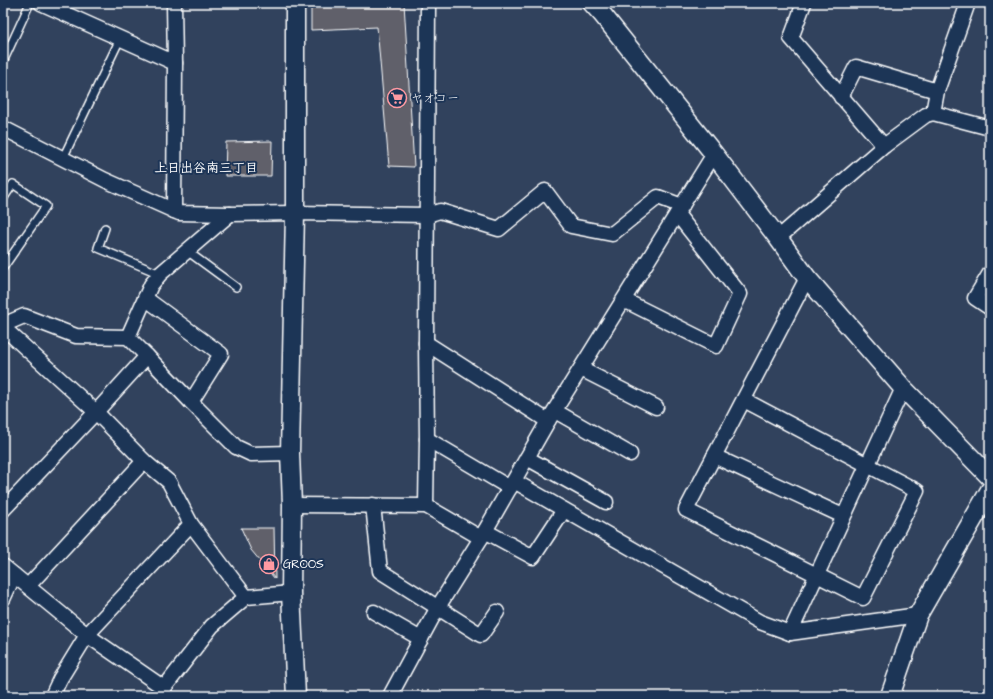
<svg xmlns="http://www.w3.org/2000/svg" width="993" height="699" viewBox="0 0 993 699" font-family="'Architects Daughter','Klee One',sans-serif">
<rect width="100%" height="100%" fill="#31425d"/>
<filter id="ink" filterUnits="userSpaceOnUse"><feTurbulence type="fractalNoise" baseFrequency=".025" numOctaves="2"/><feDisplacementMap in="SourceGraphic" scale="8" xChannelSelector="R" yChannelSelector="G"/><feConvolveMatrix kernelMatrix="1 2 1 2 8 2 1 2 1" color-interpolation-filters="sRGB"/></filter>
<g filter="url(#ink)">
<g fill="#61616b" stroke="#fff">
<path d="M311,3H404L414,167L389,166L377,27L311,30Z"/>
<path d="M272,141L271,176H225L226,142Z"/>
<path d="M241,528H274L275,579L251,550Z"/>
</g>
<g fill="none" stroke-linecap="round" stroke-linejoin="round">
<g stroke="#fff" stroke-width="10">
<g id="service">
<path d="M3,62L30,3"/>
<path d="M63,158L120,39"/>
<path d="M3,199L13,184L46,206L3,268"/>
<path d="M105,228L98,248L160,274"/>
<path d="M187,251L236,287"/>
</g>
</g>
<g stroke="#fff" stroke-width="17">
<g id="minor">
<path d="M41,3L175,63"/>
<path d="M174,3L175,63L174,211"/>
<path d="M804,3L791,38L884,146"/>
<path d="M841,97L856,67L937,91"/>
<path d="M933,113L937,91L968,3"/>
<path d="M3,128L105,180L179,213L230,214L295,213L427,215L440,211L499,229L545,191L571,226L612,234L658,197L682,206"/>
<path d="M778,238L884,146L926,115L933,113L990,128"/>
<path d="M990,273L975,298L990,308"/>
<path d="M145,298L221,354L191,402"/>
<path d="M624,300L716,346L740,294L677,214"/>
<path d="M3,325L24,316L76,336L128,337L147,356L191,402L236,447L251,454L290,453"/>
<path d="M7,331L96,412L144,461L169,482L191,524L246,597"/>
<path d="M128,337L151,285L160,274L230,214"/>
<path d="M426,343L548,421"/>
<path d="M581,369L656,407"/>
<path d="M744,400L917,491L863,598L686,510L807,278"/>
<path d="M555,411L630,454"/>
<path d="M427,439L510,488"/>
<path d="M714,456L843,516"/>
<path d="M527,458L606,502"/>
<path d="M514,481L760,622L790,633L918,615"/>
<path d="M292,505L426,506L481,538"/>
<path d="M373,505L380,571L481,635L497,612"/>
<path d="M426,506L427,439L426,343L428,3"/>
<path d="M3,510L96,412L147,356"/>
<path d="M485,531L533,557L564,510"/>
<path d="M3,566L87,635L164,688"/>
<path d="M28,586L144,461"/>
<path d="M3,599L14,575"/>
<path d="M374,612L421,639"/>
<path d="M790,633L903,388"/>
<path d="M52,696L60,679L87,635L191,524"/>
<path d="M164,696V688L212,626L246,597L291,593"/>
<path d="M390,696L438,607L481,538L548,421L714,154"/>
</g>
</g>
<g stroke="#fff" stroke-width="21">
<g id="tertiary">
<path d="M295,3V213L290,453L292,505L291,593L296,696"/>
<path d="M592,3L602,14L714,154L778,238L807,278L903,388L990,477"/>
<path d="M890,696L918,615L990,490"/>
</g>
</g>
<use href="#service" stroke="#1d3557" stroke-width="7"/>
<use href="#minor" stroke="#1d3557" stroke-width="14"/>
<use href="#tertiary" stroke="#1d3557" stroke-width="18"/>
</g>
</g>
<defs>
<g id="supermarket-ring" transform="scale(1)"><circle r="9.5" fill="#1d3557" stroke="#ff9aa2" stroke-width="1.5"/><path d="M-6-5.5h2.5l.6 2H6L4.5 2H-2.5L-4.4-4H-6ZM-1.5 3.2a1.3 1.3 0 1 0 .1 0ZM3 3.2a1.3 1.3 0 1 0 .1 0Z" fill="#ff9aa2"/></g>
<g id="shop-ring" transform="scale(1)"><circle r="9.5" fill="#1d3557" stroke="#ff9aa2" stroke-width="1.5"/><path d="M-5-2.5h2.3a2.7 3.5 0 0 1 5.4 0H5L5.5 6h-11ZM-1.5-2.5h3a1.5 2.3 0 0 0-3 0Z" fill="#ff9aa2"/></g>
</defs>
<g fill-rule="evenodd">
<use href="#supermarket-ring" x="397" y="98"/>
<use href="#shop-ring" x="269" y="564"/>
</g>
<g text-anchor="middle" stroke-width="4" stroke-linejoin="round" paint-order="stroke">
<g font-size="12" fill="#fff" stroke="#1d3557" text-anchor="start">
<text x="411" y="102">ヤオコー</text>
<text x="283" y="568">GROOS</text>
</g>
<g font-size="13" font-weight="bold" fill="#fff" stroke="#1d3557">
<text x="206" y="172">上日出谷南三丁目</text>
</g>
</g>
<rect width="993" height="699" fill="none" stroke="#1d3557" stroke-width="16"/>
<rect x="8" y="8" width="977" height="683" fill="none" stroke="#fff" stroke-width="1.5" filter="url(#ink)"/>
</svg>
